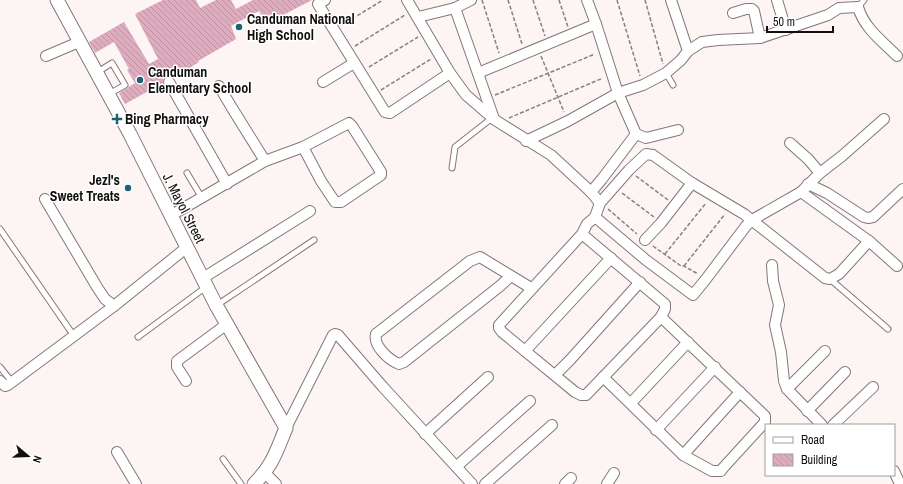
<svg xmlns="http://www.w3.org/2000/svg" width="903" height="484" viewBox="0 0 903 484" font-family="'Archivo Narrow',sans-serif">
<defs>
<pattern id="building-back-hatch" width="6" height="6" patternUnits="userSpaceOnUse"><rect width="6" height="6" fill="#deabbf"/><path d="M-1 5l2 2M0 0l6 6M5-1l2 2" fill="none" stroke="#be92a3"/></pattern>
</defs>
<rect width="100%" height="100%" fill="#fdf5f4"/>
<path fill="url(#building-back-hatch)" d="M163,0H196L200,8L216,0H231L236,9L253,0H312L266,24L259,11L231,26L236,39L198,61L199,62L179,75V74L173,77L169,76L165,77L163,79V83L125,104L119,93L135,83L127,70L129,69L114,42L95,53L89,42L124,22L149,64L158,59L135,14Z"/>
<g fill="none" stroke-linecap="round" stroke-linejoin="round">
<g stroke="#847776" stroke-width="7">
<g id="service">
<path d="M858,7L864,0"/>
<path d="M96,73L112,63L125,85L109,94"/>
<path d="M666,73L673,85"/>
<path d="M452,168L455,147L492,118"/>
<path d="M187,173L202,198"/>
<path d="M0,229L74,336"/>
<path d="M830,279L888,329"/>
<path d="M217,305L314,240"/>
<path d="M138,337L206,287"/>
<path d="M0,367L12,382"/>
<path d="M223,459L241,484"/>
</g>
</g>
<g stroke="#847776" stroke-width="12">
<g id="minor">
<path d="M325,0L318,4L385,112L390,113L450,73"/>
<path d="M407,0L450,73L466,95L495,120L551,155L591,192L600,203"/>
<path d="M587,0L596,24L618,93L636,134L646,138L678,130"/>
<path d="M671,0L688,51"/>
<path d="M777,0L786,30"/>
<path d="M455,8L494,119"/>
<path d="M733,13L746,9H752L754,11L760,38"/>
<path d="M418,17L455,8L471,0"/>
<path d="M46,56L79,42"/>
<path d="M478,73L596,24"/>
<path d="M169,82L227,184"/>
<path d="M323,82L354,63"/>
<path d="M219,86L232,108L265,161"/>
<path d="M526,141L568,121L618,93L643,85L666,73L681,60L688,51L702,42L718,40L760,38L828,15L839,8L858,7C864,28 882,41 897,56"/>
<path d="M790,143L808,159L820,173"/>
<path d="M808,184L827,193L864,217L868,218L873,217L903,189"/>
<path d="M591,192L602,179L636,134"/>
<path d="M801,192L869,241L897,266"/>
<path d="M45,199L97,287L105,299L114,306"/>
<path d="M170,216L265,161L303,147L349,123L352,126L381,172V175L341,202H335L321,181L303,147"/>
<path d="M595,217L646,260L693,295L706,279L746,226L752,220L801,192L820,173L842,156L884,119"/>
<path d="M582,234L659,299L665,304V309L661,317L586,395H581L575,392L502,332L499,328V325L582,234L587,224L595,217L600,203L629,170L646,154L653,155L692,183L744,214L825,278L830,279L839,274L869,241"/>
<path d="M645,240L661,223L692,183"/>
<path d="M772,265L773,281L779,305L775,325L781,352L784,381L787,389L822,425"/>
<path d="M511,276L500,286L404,362L399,364C389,360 373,346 376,334L470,261L480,257L531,288"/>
<path d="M203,278L310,211"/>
<path d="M525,351L611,258"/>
<path d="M555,375L570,360L640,282"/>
<path d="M603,377L683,455L712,471H721L723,468L765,422V416L661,317"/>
<path d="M0,381L5,386L8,385L114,306L186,248"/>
<path d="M186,381L177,367V361L227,324"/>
<path d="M787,389L825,351"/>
<path d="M631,403L688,342"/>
<path d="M807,411L845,372"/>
<path d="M833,425L873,387"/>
<path d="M286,428L333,335L335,334L338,335L383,387L472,484"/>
<path d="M656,430L715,367"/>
<path d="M425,434L488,377"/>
<path d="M117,452L136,484"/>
<path d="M683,455L740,392"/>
<path d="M457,466L530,401"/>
<path d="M894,471L900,484"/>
<path d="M265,473L276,484"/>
<path d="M485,484L552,425"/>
<path d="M565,484L571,478"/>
<path d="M607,484L614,473"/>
</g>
</g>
<g stroke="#847776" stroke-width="15">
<path id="tertiary" d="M57,0L130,134L216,305L286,428C276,452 273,465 254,484"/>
</g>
<g stroke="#878080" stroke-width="1.5" stroke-dasharray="4 2" stroke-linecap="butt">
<path d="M482,0L499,53"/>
<path d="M508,0L522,44"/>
<path d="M533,0L545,36"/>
<path d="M559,0L568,27"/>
<path d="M617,0L640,76"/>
<path d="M645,0L663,64"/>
<path d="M342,25L383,0"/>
<path d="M355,46L405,15"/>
<path d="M541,56L564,112"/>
<path d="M369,67L418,37"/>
<path d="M381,90L431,59"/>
<path d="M495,95L595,54"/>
<path d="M509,118L603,78"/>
<path d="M636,176L668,200"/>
<path d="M622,193L654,217"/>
<path d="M608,209L637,234"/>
<path d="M653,246L681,266H684L698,274"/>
<path d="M665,254L706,203"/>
<path d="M684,266L725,214"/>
</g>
<use href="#service" stroke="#fff" stroke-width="5"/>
<use href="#minor" stroke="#fff" stroke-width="10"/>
<use href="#tertiary" stroke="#fff" stroke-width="13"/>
</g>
<g fill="#1d6274" stroke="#fff" stroke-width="1.5">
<circle cx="239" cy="27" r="4"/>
<circle cx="140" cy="80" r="4"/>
<path d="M115 113h4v4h4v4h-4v4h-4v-4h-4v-4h4z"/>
<circle cx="128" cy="188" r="4"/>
</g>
<g text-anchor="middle" stroke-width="3" stroke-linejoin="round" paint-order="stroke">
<g font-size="14" font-weight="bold" fill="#140f0f" stroke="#fff" text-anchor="start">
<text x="247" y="24">Canduman National<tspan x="247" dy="16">High School</tspan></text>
<text x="148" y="77">Canduman<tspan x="148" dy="16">Elementary School</tspan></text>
<text x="125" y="124">Bing Pharmacy</text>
<text x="120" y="185" text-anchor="end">Jezl's<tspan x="120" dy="16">Sweet Treats</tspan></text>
</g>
<g font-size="14" fill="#140f0f" stroke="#fff">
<text transform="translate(184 208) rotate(63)" y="5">J. Mayol Street</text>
</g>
</g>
<rect x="765" y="424" width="130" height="52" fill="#ffffff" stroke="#a19f9f"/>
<rect x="773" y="437" width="20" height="6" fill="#ffffff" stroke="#a19f9f"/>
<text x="801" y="444" font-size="12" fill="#140f0f">Road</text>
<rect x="773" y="454" width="20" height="12" fill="url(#building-back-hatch)" stroke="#a19f9f"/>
<text x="801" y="464" font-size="12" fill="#140f0f">Building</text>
<g transform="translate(28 456) rotate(109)" stroke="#ffffff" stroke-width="3" paint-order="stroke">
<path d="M0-3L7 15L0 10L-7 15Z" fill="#140f0f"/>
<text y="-6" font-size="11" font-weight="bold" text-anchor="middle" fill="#140f0f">N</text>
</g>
<path d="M767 26v6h66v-6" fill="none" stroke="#140f0f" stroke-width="2"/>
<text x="773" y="26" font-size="12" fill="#140f0f" stroke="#ffffff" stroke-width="3" paint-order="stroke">50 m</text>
</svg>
